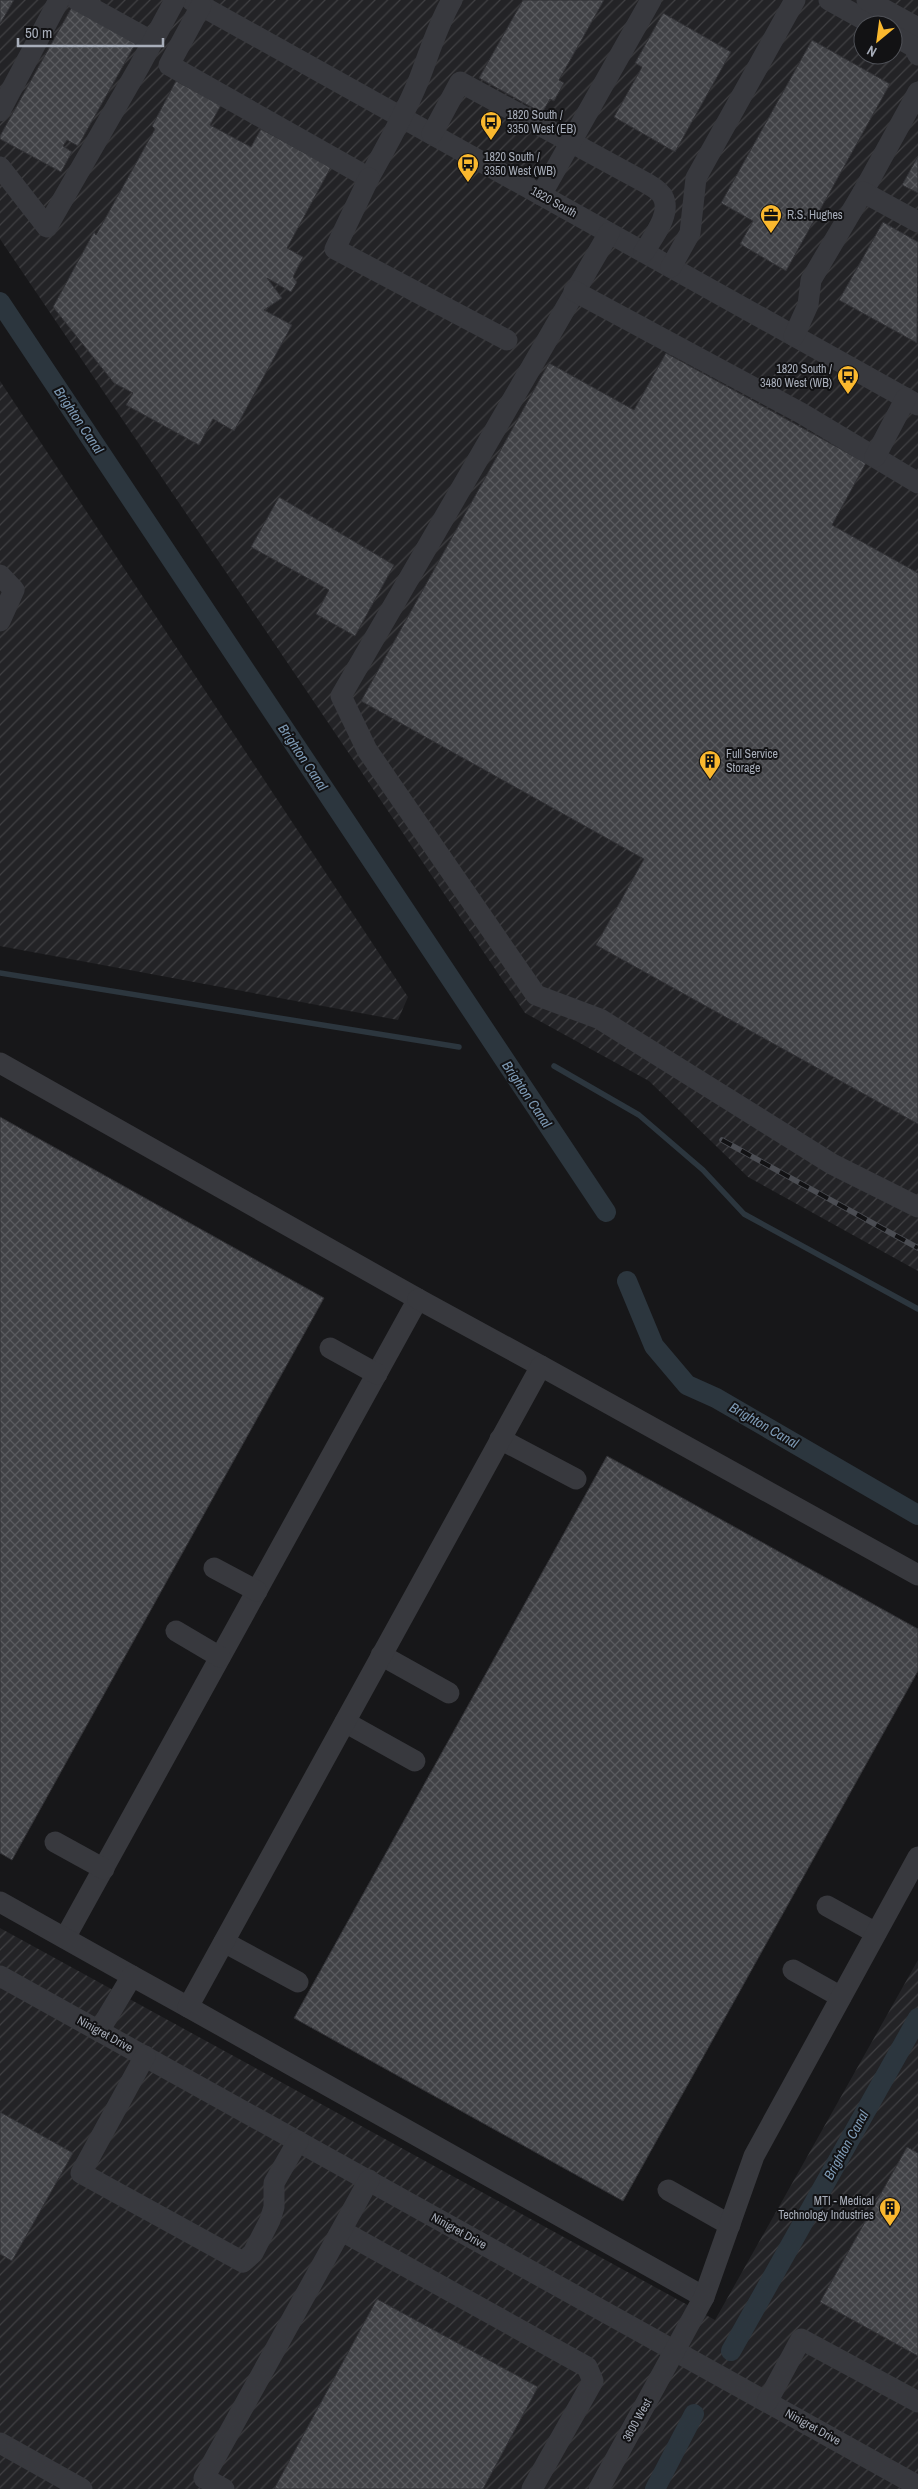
<svg xmlns="http://www.w3.org/2000/svg" width="918" height="2489" viewBox="0 0 918 2489" font-family="'Archivo Narrow',sans-serif">
<defs>
<pattern id="industrial-furrows" width="10" height="10" patternUnits="userSpaceOnUse" patternTransform="scale(1.25)"><rect width="10" height="10" fill="#232326"/><path d="M-1 1l2-2M0 10L10 0M9 11l2-2" fill="none" stroke="#404043"/></pattern>
<pattern id="building-cross-hatch" width="8" height="8" patternUnits="userSpaceOnUse" patternTransform="scale(1.25)"><rect width="8" height="8" fill="#414246"/><path d="M0 0l8 8M0 8l8-8" fill="none" stroke="#5a5b5f"/></pattern>
</defs>
<rect width="100%" height="100%" fill="#171719"/>
<g fill="url(#industrial-furrows)" fill-rule="evenodd">
<path d="M0,0H918V1271L748,1177L649,1081L525,1013L0,239ZM863,25H893V55H863Z"/>
<path d="M0,381L408,997L398,1020L0,946Z"/>
<path d="M0,1928L715,2320L918,1960V2489H0Z"/>
</g>
<g fill="none" stroke-linecap="round" stroke-linejoin="round">
<g stroke="#2c363e" stroke-width="5.5">
<path d="M0,973L459,1047"/>
<path d="M554,1066L639,1115L703,1170L744,1214L918,1309"/>
</g>
<g stroke="#2c363e" stroke-width="20">
<path d="M0,302L606,1212"/>
<path d="M627,1281L654,1346L687,1385L716,1398L918,1515"/>
<path d="M731,2351L918,2018"/>
<path d="M655,2489L694,2414"/>
</g>
</g>
<g fill="url(#building-cross-hatch)" stroke="#313135">
<path d="M0,0H14L0,24Z"/>
<path d="M523,0H604L559,80L564,83L554,101L550,99L542,113L479,78Z"/>
<path d="M73,5L137,41L78,146L67,140L63,146L72,152L61,172L0,139V136Z"/>
<path d="M663,13L731,52L675,152L614,117L642,67L635,63Z"/>
<path d="M812,40L890,84L786,271L740,244L753,221L721,203Z"/>
<path d="M176,81L221,105L210,125L251,147L261,129L331,167L287,248L303,257L293,277L297,282L291,292L267,278L282,298L264,310L292,325L234,431L213,419L199,445L126,405L133,393L114,383L53,307L94,232L96,235L155,129L152,126Z"/>
<path d="M918,156V193L902,185Z"/>
<path d="M883,222L918,242L917,343L839,300Z"/>
<path d="M666,353L866,463L832,525L918,573V1124L596,945L644,859L361,701L549,363L634,410Z"/>
<path d="M279,497L394,565L355,636L316,614L329,590L251,547Z"/>
<path d="M0,1117L324,1298L12,1860L0,1853Z"/>
<path d="M607,1456L918,1629V1671L623,2201L294,2018Z"/>
<path d="M0,2112L73,2153L12,2261L0,2254Z"/>
<path d="M907,2147L918,2153V2356L820,2302Z"/>
<path d="M377,2299L538,2387L483,2489H274Z"/>
</g>
<g fill="none" stroke-linecap="round" stroke-linejoin="round">
<g stroke="#38393e" stroke-width="21">
<path d="M77,0L153,42"/>
<path d="M191,0L918,405"/>
<path d="M829,0L874,25"/>
<path d="M867,0L918,28"/>
<path d="M201,6L169,65L369,178C386,147 404,116 418,82C429,54 437,26 452,0"/>
<path d="M893,35L914,47L918,55"/>
<path d="M0,111L59,0"/>
<path d="M432,134L460,82L648,184C653,187 661,192 663,197C672,214 652,238 644,252"/>
<path d="M0,167L47,227L139,67L175,0"/>
<path d="M369,178L335,249L507,340"/>
<path d="M863,192L918,92"/>
<path d="M541,195L651,0"/>
<path d="M609,233L341,696L367,750L536,995L600,1019L832,1164L918,1207"/>
<path d="M671,267L690,233L696,178L795,0"/>
<path d="M574,291L801,413L918,483"/>
<path d="M794,336L808,305L811,280L863,192L918,222"/>
<path d="M875,457L906,398"/>
<path d="M0,575L14,590L0,621"/>
<path d="M0,1063L418,1299L65,1938"/>
<path d="M418,1299L541,1366"/>
<path d="M330,1348L377,1374"/>
<path d="M500,1439L576,1479"/>
<path d="M214,1568L257,1591"/>
<path d="M176,1631L220,1657"/>
<path d="M381,1655L449,1693"/>
<path d="M345,1722L415,1761"/>
<path d="M55,1842L104,1869"/>
<path d="M0,1902L132,1976"/>
<path d="M827,1906L876,1933"/>
<path d="M224,1942L298,1982"/>
<path d="M793,1970L841,1997"/>
<path d="M0,1976L918,2486"/>
<path d="M99,2031L132,1976L188,2007"/>
<path d="M145,2056L81,2173L243,2262L253,2253L270,2220L274,2207V2183L298,2141"/>
<path d="M668,2190L730,2225"/>
<path d="M342,2231L587,2367L593,2381L532,2489"/>
<path d="M704,2297L188,2007L541,1366L918,1575"/>
<path d="M767,2402L801,2339L918,2402"/>
<path d="M0,2443L82,2489"/>
<path d="M224,2489L204,2478L369,2180"/>
<path d="M599,2489L704,2297L754,2156L918,1857"/>
</g>
<g stroke="#4b4d53" stroke-width="5.5">
<path id="rail" d="M722,1140L918,1248"/>
</g>
<use href="#rail" stroke="#121214" stroke-width="4" stroke-dasharray="11" stroke-linecap="butt"/>
</g>
<defs>
<g id="bus-pin" transform="scale(1.125)"><path d="M0 17L-7.5 6A9.5 9.5 0 1 1 7.5 6Z" fill="#fab82e" stroke="#121214"/><path d="M-5-6H5V4H4V6H2V4H-2V6H-4V4H-5ZM-3.5-4V0h7V-4ZM-3.5 1.2v1.5H-2V1.2ZM2 1.2v1.5H3.5V1.2Z" fill="#111"/></g>
<g id="office-pin" transform="scale(1.125)"><path d="M0 17L-7.5 6A9.5 9.5 0 1 1 7.5 6Z" fill="#fab82e" stroke="#121214"/><path d="M-6-3h4V-5.5h4V-3h4V5H-6ZM-1-4.5V-3h2v-1.5ZM-6 0V1H6V0Z" fill="#111"/></g>
<g id="building-pin" transform="scale(1.125)"><path d="M0 17L-7.5 6A9.5 9.5 0 1 1 7.5 6Z" fill="#fab82e" stroke="#121214"/><path d="M-4-6H4V6H1V3H-1V6H-4ZM-2.5-4.3h1.7v1.8h-1.7ZM.8-4.3h1.7v1.8H.8ZM-2.5-1h1.7V.8h-1.7ZM.8-1h1.7V.8H.8Z" fill="#111"/></g>
</defs>
<g fill-rule="evenodd">
<use href="#bus-pin" x="491" y="122"/>
<use href="#bus-pin" x="468" y="164"/>
<use href="#office-pin" x="771" y="215"/>
<use href="#bus-pin" x="848" y="376"/>
<use href="#building-pin" x="710" y="761"/>
<use href="#building-pin" x="890" y="2208"/>
</g>
<g text-anchor="middle" stroke-width="4" stroke-linejoin="round" paint-order="stroke">
<g font-size="12" fill="#a8aeba" stroke="#121214" text-anchor="start">
<text x="507" y="119">1820 South /<tspan x="507" dy="14">3350 West (EB)</tspan></text>
<text x="484" y="161">1820 South /<tspan x="484" dy="14">3350 West (WB)</tspan></text>
<text x="787" y="219">R.S. Hughes</text>
<text x="832" y="373" text-anchor="end">1820 South /<tspan x="832" dy="14">3480 West (WB)</tspan></text>
<text x="726" y="758">Full Service<tspan x="726" dy="14">Storage</tspan></text>
<text x="874" y="2205" text-anchor="end">MTI - Medical<tspan x="874" dy="14">Technology Industries</tspan></text>
</g>
<g font-size="12" fill="#a8aeba" stroke="#121214">
<text transform="translate(554 202) rotate(29)" y="4">1820 South</text>
<text transform="translate(105 2034) rotate(29)" y="4">Ninigret Drive</text>
<text transform="translate(459 2231) rotate(29)" y="4">Ninigret Drive</text>
<text transform="translate(637 2420) rotate(-61)" y="4">3600 West</text>
<text transform="translate(813 2427) rotate(29)" y="4">Ninigret Drive</text>
</g>
<g font-size="14" font-style="italic" fill="#7e9bb6" stroke="#121214">
<text transform="translate(79 420) rotate(56)" y="5">Brighton Canal</text>
<text transform="translate(303 757) rotate(56)" y="5">Brighton Canal</text>
<text transform="translate(527 1094) rotate(56)" y="5">Brighton Canal</text>
<text transform="translate(764 1425) rotate(30)" y="5">Brighton Canal</text>
<text transform="translate(846 2145) rotate(-61)" y="5">Brighton Canal</text>
</g>
</g>
<g transform="translate(878 40) rotate(209)"><circle r="24" fill="#121214" stroke="#4e5056"/>
<path d="M0-4L9 19L0 12L-9 19Z" fill="#fab82e"/>
<text y="-8" font-size="14" font-weight="bold" text-anchor="middle" fill="#a8aeba">N</text>
</g>
<path d="M18 38v8h145v-8" fill="none" stroke="#a8aeba" stroke-width="2.5"/>
<text x="25" y="38" font-size="15" fill="#a8aeba" stroke="#121214" stroke-width="4" paint-order="stroke">50 m</text>
</svg>
